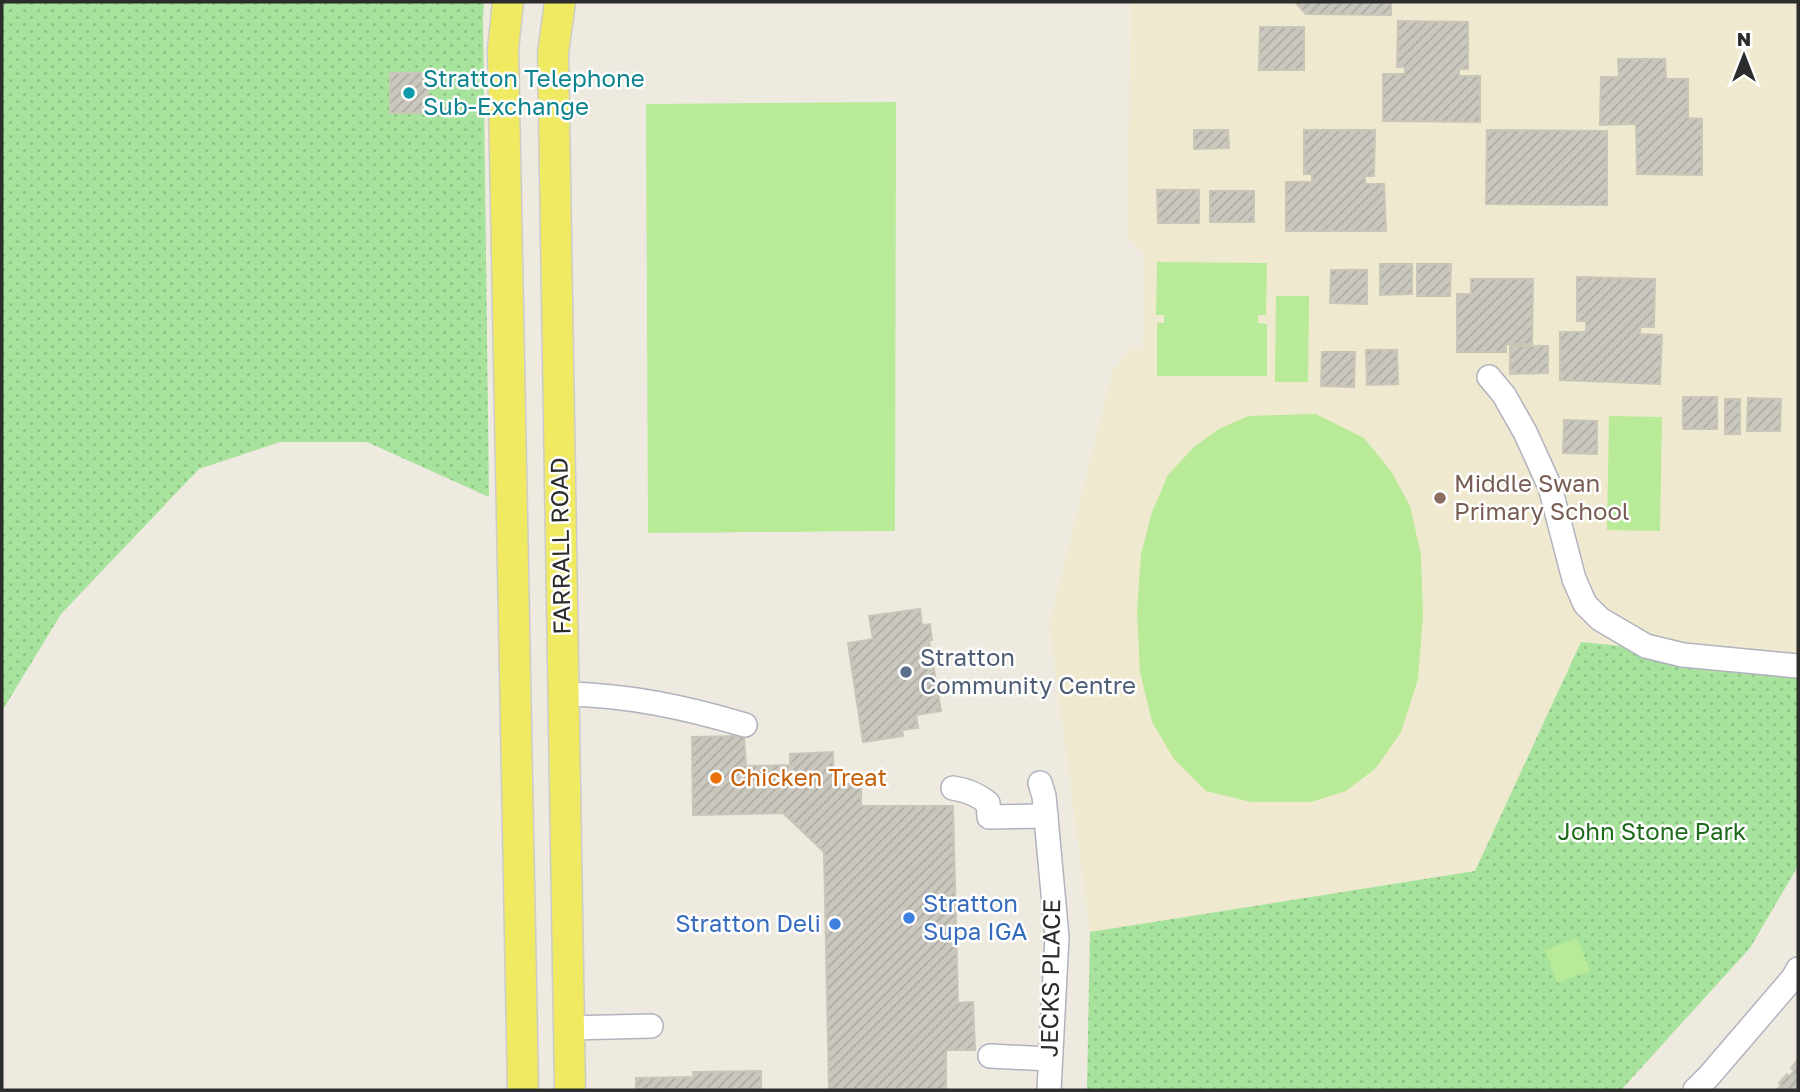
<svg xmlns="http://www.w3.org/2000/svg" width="1800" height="1092" viewBox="0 0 1800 1092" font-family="'Golos Text',sans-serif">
<defs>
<pattern id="grass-dots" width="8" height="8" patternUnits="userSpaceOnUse" patternTransform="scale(1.75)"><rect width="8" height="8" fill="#a7e39c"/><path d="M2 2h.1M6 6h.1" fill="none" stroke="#90c387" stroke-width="1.8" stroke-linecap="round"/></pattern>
<pattern id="building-hatch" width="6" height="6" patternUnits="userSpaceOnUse" patternTransform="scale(1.75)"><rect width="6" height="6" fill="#c9c7be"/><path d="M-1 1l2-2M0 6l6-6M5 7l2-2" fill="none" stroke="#adaba3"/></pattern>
</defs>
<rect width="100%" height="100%" fill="#eeeadf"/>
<path fill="#efeacf" d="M1131,2H1798V664L1581,642L1475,871L1090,932L1049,624L1112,371L1131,349L1143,348L1144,254L1127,237Z"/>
<g fill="url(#grass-dots)">
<path d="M2,2H484L483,18L489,497L367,442H280L199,469L61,614L2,711Z"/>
<path d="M1581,642L1798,664V866L1750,948L1621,1090H1087L1090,932L1475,871Z"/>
</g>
<g fill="#b8ea98">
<path d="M896,102L895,531L648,533L646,104Z"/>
<path d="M1157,262L1267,263L1266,315H1258V323L1267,324V376H1157V323H1164V315H1156Z"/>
<path d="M1276,296H1309L1308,382H1275Z"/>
<path d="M1316,414L1364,438L1391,471L1410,506L1421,555L1423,616L1418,679L1401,732L1376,768L1346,791L1311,802H1251L1206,791L1174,759L1152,722L1140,672L1137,611L1141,554L1152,512L1168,475L1194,447L1219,429L1248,416Z"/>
<path d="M1609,416L1662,417L1660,531L1607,530Z"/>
<path d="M1577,938L1590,971L1557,983L1545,950Z"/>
</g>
<g fill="url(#building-hatch)" stroke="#c9c6b8" stroke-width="2">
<path d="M1295,2H1391V15L1306,14Z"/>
<path d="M1398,21L1468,22V69H1459V76H1480V122L1383,121V74H1405V67H1397Z"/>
<path d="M1260,27H1304V70H1259Z"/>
<path d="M1618,59H1665L1666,79H1688V118L1702,119V175L1637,174L1636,124L1600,125L1601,77H1619Z"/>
<rect x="390" y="73" width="38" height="40"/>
<path d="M1194,130H1228L1229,148L1194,149Z"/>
<path d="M1304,130H1375L1374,176H1365V184H1384L1386,231H1286V182H1312V174H1304Z"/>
<path d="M1487,130L1607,131V205L1486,204Z"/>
<path d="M1157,190H1199V223H1158Z"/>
<rect x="1210" y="191" width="44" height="31"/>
<path d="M1380,264H1412V294L1380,295Z"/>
<path d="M1417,264H1451L1450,296H1417Z"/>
<path d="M1331,270H1367V304L1330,303Z"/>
<path d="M1577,277L1655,279L1654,327H1640V334L1662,335L1660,384L1560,380V332H1586V321H1577Z"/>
<path d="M1471,279H1533L1532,344H1506V352H1457V294H1471Z"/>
<path d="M1510,346H1548V373L1510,374Z"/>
<path d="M1366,350H1397L1398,384L1367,385Z"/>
<path d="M1322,352H1355L1354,387L1321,386Z"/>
<rect x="1683" y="397" width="34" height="32"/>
<path d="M1748,398L1781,399L1780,431H1747Z"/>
<rect x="1725" y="399" width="15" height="35"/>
<path d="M1564,420L1597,421V454L1563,453Z"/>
<path d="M920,609L922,625L930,624L932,640H929L941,711L916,715L918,728L902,730L903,736L863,742L848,643L873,639L869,616Z"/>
<path d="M744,736L746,766L790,765V754L833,752L834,784H861V806H953L958,1003L973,1002L975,1050H946V1090H829L824,852L783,813L693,815L692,737Z"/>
<path d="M1798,1059V1090H1777L1781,1085L1779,1083L1787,1074L1790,1076L1794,1070L1791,1068Z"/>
<path d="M761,1071V1090H636V1078L694,1077L693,1072Z"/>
</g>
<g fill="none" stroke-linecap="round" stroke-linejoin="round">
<g stroke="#b2b2bf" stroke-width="26">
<g id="minor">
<path d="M1489,377L1504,395L1525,432L1550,487L1574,579L1585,604L1600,619L1646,646L1683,655L1798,666"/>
<path d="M564,694C628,695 684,707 745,725"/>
<path d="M1040,783L1044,796L1057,937L1049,1090"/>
<path d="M953,788C967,790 977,794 988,803L989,817L1046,816"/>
<path d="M569,1028L651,1026"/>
<path d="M990,1056L1049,1059"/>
<path d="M1695,1090L1709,1076L1793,978L1798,969"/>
</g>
</g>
<g stroke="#ccc" stroke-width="33">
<g id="major">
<path d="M508,2L503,49L523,1090"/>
<path d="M560,2L553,53L570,1090"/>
</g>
</g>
<use href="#minor" stroke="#fff" stroke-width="23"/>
<use href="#major" stroke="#f0e962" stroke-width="30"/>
</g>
<circle fill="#0f9aa8" stroke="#fff" stroke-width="2.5" cx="409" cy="93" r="7"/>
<circle fill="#8d6e63" stroke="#fff" stroke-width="2.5" cx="1440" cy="498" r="7"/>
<circle fill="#5c6f8a" stroke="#fff" stroke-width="2.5" cx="906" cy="672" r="7"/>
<circle fill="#e8710a" stroke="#fff" stroke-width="2.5" cx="716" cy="778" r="7"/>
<g fill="#3f7fe0" stroke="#fff" stroke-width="2.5">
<circle cx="909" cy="918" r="7"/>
<circle cx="835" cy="924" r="7"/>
</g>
<g text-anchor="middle" stroke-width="5" stroke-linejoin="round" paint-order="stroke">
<g font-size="24" fill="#0d838f" stroke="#fff" text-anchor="start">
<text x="423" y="87">Stratton Telephone<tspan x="423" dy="28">Sub-Exchange</tspan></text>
</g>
<g font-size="24" fill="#785e54" stroke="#fff" text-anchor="start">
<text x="1454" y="492">Middle Swan<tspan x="1454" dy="28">Primary School</tspan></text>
</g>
<g font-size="24" fill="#2c2c2c" stroke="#fff">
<text transform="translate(561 546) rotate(-91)" y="8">FARRALL ROAD</text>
<text transform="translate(1051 978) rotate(-89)" y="8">JECKS PLACE</text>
</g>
<g font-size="24" fill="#4e5e75" stroke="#fff" text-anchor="start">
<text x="920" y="666">Stratton<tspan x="920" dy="28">Community Centre</tspan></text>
</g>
<g font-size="24" fill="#c56008" stroke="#fff" text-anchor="start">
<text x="730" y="786">Chicken Treat</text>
</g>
<g font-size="24" fill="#1d6a1b" stroke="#fff">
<text x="1652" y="840">John Stone Park</text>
</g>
<g font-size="24" fill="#366cbe" stroke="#fff" text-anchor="start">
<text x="923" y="912">Stratton<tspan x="923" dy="28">Supa IGA</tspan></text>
<text x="821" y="932" text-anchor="end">Stratton Deli</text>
</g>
</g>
<rect width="1800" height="1092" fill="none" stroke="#2c2c2c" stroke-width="7"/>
<g transform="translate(1744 56)" stroke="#ffffff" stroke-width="5" paint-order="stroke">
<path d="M0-5L12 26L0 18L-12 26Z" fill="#2c2c2c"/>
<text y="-10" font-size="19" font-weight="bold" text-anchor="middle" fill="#2c2c2c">N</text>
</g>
</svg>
